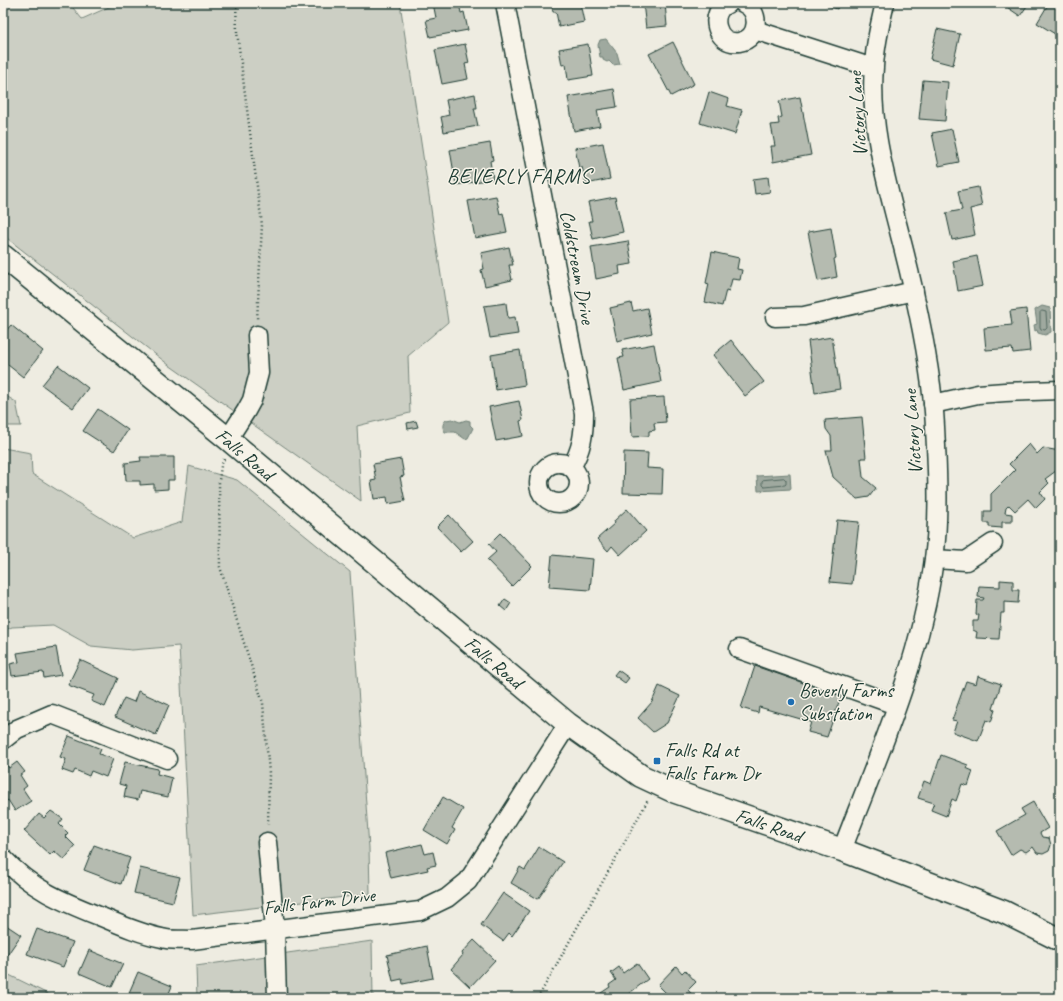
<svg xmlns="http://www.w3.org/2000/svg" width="1063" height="1001" viewBox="0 0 1063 1001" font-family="Caveat,sans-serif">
<rect width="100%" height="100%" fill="#eeece1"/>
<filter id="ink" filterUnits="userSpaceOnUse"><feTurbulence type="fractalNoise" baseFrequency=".025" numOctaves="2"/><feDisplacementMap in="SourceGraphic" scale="8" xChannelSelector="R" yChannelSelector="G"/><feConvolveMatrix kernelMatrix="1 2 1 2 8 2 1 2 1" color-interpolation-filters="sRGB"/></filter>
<g filter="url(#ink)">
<g fill="#cccfc4" stroke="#76867c">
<path d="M3,3H69L82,19L118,3H400L448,322L408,356L410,413L357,426L361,501L169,365L3,235Z"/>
<path d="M3,394L16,402L21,426H3Z"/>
<path d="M3,448L31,453L32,474L133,538L182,522L189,466L237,480L350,572L369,848L370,894L193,915L179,646L132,650L91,646L53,625L12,627L3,631Z"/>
<path d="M1060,648V684L1057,681L1055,652Z"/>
<path d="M372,941L373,998H197L196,966Z"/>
<path d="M3,972L56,998H3Z"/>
</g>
<g fill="#9fa99f" stroke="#6c7e74">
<path d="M606,39L617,53L620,64L613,65L609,61L607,62L603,60V57H600L598,45L600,40Z"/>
<path d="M1042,306L1050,308L1051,332L1045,335L1038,333L1037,330L1035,331L1034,325L1037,324L1035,310Z"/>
<path d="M452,419L460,422L466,420L470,421V425L473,428L468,438L465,439L455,432H445C442,427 442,424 446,420Z"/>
<path d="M790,474L791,489L758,491L757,476Z"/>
</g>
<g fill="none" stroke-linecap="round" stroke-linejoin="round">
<g stroke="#52685f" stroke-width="1">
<path d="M1042,311L1046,312L1047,328L1045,330L1041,329L1040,327V313Z"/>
<path d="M784,478L786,480V484L785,485L764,487L762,485V481L763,480Z"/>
</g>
</g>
<g fill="#b5bbb0" stroke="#1f3d34">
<path d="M433,3H459L461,13L464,12L468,30L430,37L426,20L436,18Z"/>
<path d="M551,3H580L584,22L559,27L556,12H553Z"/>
<path d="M643,3H665L667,26L646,28Z"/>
<path d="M821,3H840L837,9Z"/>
<path d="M1001,3H1029L1020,16Z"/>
<path d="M1049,3H1052L1060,8V37L1037,23Z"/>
<path d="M937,29L960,34L953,65L930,59Z"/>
<path d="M673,42L694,84L671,96L649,54Z"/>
<path d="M465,44L469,63L465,64L468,79L442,84L435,50Z"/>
<path d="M588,44L593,76L568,80L566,64L562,65L559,49Z"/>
<path d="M923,80L948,82L945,121L919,119Z"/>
<path d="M614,89L617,107L597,110L600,126L574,131L568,97Z"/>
<path d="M709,92L729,99L727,106L742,110L735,134L700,123Z"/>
<path d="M475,94L477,108H474L478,126L444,132L441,117L449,115L446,100Z"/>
<path d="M800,97L811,155L773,162L771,146H775L771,125L779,124L778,118L782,117L779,101Z"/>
<path d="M952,129L959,162L939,166L932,133Z"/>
<path d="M490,143L493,160L490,161L493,179L456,185L450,150Z"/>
<path d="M603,143L610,179L586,184L582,167L579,168L575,148Z"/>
<path d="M768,177L770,192L755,194L753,179Z"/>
<path d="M978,187L982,206L970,209L975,235L952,240L946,213L962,210L958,191Z"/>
<path d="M496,196L500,214L503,213L507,232L475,238L468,201Z"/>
<path d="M615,197L623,232L593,239L589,221H592L588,202Z"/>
<path d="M831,228L836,258L834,259L837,277L818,281L808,232Z"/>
<path d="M628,241L632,264L619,266L620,274L596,279L591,247Z"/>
<path d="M509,247L513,265H509L512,280L485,286L481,270L484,269L481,253Z"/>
<path d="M712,252L739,258L737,269L742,270L740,280L732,279L729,291L726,290L722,306L705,302L709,284L706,283Z"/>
<path d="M977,256L983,286L958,291L953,261Z"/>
<path d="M506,303L508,318L515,317L518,334L490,338L484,306Z"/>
<path d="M631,303L633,311L647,308L652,333L617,341L610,308Z"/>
<path d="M1026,309L1030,351L1013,353L1012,348L986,350L984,328L1012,325L1010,311Z"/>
<path d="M11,325L43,351L23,377L3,361V352L6,348L3,345V334Z"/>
<path d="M832,337L840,389L815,393L808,341Z"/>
<path d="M731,340L764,382L745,396L713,355Z"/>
<path d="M654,344L661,382L624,390L618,358L624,357L622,350Z"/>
<path d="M520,350L525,385L496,390L491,355Z"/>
<path d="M58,365L88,388L73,408L42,385Z"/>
<path d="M664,397L666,422L654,423L655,430L649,431V436L632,437L630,399Z"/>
<path d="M519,401L523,420L520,421L523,436L496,441L489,407Z"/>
<path d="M98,409L128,430L114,451L83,431Z"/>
<path d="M862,417L866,458H861L863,477L876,488L869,497L857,499L833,477L826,450H832L831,436L826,429L825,420Z"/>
<path d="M416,421L418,427L408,429L407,423Z"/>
<path d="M1029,444L1037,454L1043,448L1060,451V468L1045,479L1049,483L1040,492L1045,499L1036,508L1028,499L1015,511L1009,505L1006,508L1005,513L1012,514V522H1002V528L989,527V523H984V511H991V494L1015,470L1009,464Z"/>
<path d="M624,452L648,453L647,468L663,469L662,494L623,493Z"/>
<path d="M140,457H174V480H168V489L154,490V484L140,485V481H126L125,463L141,461Z"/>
<path d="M401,459L404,476L400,477L405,501L388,504L387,497L374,499L371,481L376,480L373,464Z"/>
<path d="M627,509L646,531L620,555L612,546L608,551L597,539L615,523L614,521Z"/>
<path d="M449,515L473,541L461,552L437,527Z"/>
<path d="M837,520L859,522L852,584L830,582Z"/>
<path d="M500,533L532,566L512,586L487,560L496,552L489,544Z"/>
<path d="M552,555L593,559L590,590L549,587Z"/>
<path d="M1000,580L1013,581V590H1019L1018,603L1004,602V613H1001L999,639L976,638L977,632L973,630V621H978L979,615H976L977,600H983L984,598L978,597L979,586L1000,587Z"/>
<path d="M505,599L511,603L506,611L500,606Z"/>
<path d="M56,647L61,675L44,678L43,672L12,676L10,664L19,662L17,653Z"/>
<path d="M80,660L118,678L105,707L91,701L94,695L68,685Z"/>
<path d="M755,666L841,696L827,737L808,732L811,722L759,707L758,713L741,708Z"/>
<path d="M618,670L629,678L625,683L614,675Z"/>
<path d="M978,676L1001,684L993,709L995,710L991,722L986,720L978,741L953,732L957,721L952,720L966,681L976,684Z"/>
<path d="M659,686L680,696L667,723L653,732L638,718L652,702Z"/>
<path d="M138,691L169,705L156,735L115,717L124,698L134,702Z"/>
<path d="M69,736L101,749L99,754L113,759L106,777L91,771L89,776L75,770L73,774L62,770L66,759L60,757Z"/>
<path d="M941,755L968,765L966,768L973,771L968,786L962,784L956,801L952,799L946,816L931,810L934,803L918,798L924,781L931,784Z"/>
<path d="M3,761L9,768L17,762L25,772L20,775L27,786L23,789L31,801L15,811L8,800L4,803L3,801Z"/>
<path d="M125,762L158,769L157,774L172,778L168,797L140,791L138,800L124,797L126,786L119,784Z"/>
<path d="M443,797L463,809L452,828L455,830L447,844L424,830Z"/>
<path d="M1033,802L1048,828L1040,833L1042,837L1049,838L1051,845L1049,851L1043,854L1037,853L1033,847L1026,852L1020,849L1011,855L997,831L1025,815L1021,809Z"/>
<path d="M51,811L63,819L59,824L68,833L65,836L75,846L64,860L54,851L50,855L24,831L39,814L44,818Z"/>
<path d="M422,844L425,854L433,852L436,865L427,867L428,870L391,878L385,853Z"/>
<path d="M94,845L130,858L121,884L84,870Z"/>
<path d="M539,847L563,862L538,899L511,883L520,867L525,870Z"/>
<path d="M140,868L180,877L173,902L134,893Z"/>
<path d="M503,893L529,911L512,936L509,933L503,941L481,925Z"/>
<path d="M3,923L21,935L3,961Z"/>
<path d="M37,929L73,942L63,967L27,954Z"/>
<path d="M474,940L495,960L470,987L451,969L463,955L462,953Z"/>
<path d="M427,946L433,978L403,984L402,979L393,981L387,955Z"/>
<path d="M89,950L123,964L112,987L79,973Z"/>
<path d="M637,963L648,979L623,998H600L598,995L610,987L609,985L616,980L611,973L619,967L623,973Z"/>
<path d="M676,966L682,973L685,970L696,982L688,990L695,998H671L658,985Z"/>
<path d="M138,972L172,986L167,998H136L128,995Z"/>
</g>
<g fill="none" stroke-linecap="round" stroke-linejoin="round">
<g stroke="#1f3d34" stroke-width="21">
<g id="minor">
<path d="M505,3L584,413C584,433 582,450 571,467"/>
<path d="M729,3C707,11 716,46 739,42C760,39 761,10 743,3"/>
<path d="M755,30L873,68"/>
<path d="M775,317L804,316L914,291"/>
<path d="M933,404L978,394L1005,392L1060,390"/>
<path d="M228,439L246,411L252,400L259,373L257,335"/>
<circle cx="559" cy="483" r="20"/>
<path d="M934,559L966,561L993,543"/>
<path d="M739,649L896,705"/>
<path d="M3,740L17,729L52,714L167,759"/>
<path d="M267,842L275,929L277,998"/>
<path d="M842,850C878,756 921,660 934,559C939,522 938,484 936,446C935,431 935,417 933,402C927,347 915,293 901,239C887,183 869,126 874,67C875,45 880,24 885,3"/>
<path d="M3,858C32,890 64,902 104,918C123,926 142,934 162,938C171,941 182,939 192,940L420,911L447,898L468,881L568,724"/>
</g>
</g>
<g stroke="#1f3d34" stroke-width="25">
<path id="major" d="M3,256L228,439L568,724L641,776L673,791L842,850L1004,912L1060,940"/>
</g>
<g stroke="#1f3d34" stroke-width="2.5" stroke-dasharray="1 3" stroke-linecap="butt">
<path d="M236,3L237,32L262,225L257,320"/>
<path d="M224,459L221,466L219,481L220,567L263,703L269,773L268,826"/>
<path d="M538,998L648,800"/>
</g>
<use href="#minor" stroke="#f7f3e8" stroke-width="18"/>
<use href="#major" stroke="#f7f3e8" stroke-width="22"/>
</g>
</g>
<g fill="#1f6fb2" stroke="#f7f3e8" stroke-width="1.5">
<circle cx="791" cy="702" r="4"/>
<rect x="653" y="757" width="8" height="8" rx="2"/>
</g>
<g text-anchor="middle" stroke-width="3" stroke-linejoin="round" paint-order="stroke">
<g font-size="20" fill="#1f3d34" stroke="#f7f3e8">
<text transform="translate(857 114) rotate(-94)" y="7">Victory Lane</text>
<text transform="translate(578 267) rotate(79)" y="7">Coldstream Drive</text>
<text transform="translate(912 432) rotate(-94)" y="7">Victory Lane</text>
<text transform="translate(245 454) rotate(40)" y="7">Falls Road</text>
<text transform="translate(494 662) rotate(40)" y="7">Falls Road</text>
<text transform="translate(769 825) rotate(19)" y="7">Falls Road</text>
<text transform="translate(319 901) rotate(-7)" y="7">Falls Farm Drive</text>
</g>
<g font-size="20" fill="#1f3d34" stroke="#f7f3e8" text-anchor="start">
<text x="799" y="697">Beverly Farms<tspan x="799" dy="23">Substation</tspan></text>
<text x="665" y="757">Falls Rd at<tspan x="665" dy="23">Falls Farm Dr</tspan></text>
</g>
<g font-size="21" letter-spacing="1" fill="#1f3d34" stroke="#f7f3e8">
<text x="519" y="183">BEVERLY FARMS</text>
</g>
</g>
<rect width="1063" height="1001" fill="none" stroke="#f7f3e8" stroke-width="16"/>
<rect x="8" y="8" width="1047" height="985" fill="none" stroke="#1f3d34" stroke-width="1.5" filter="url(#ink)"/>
</svg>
